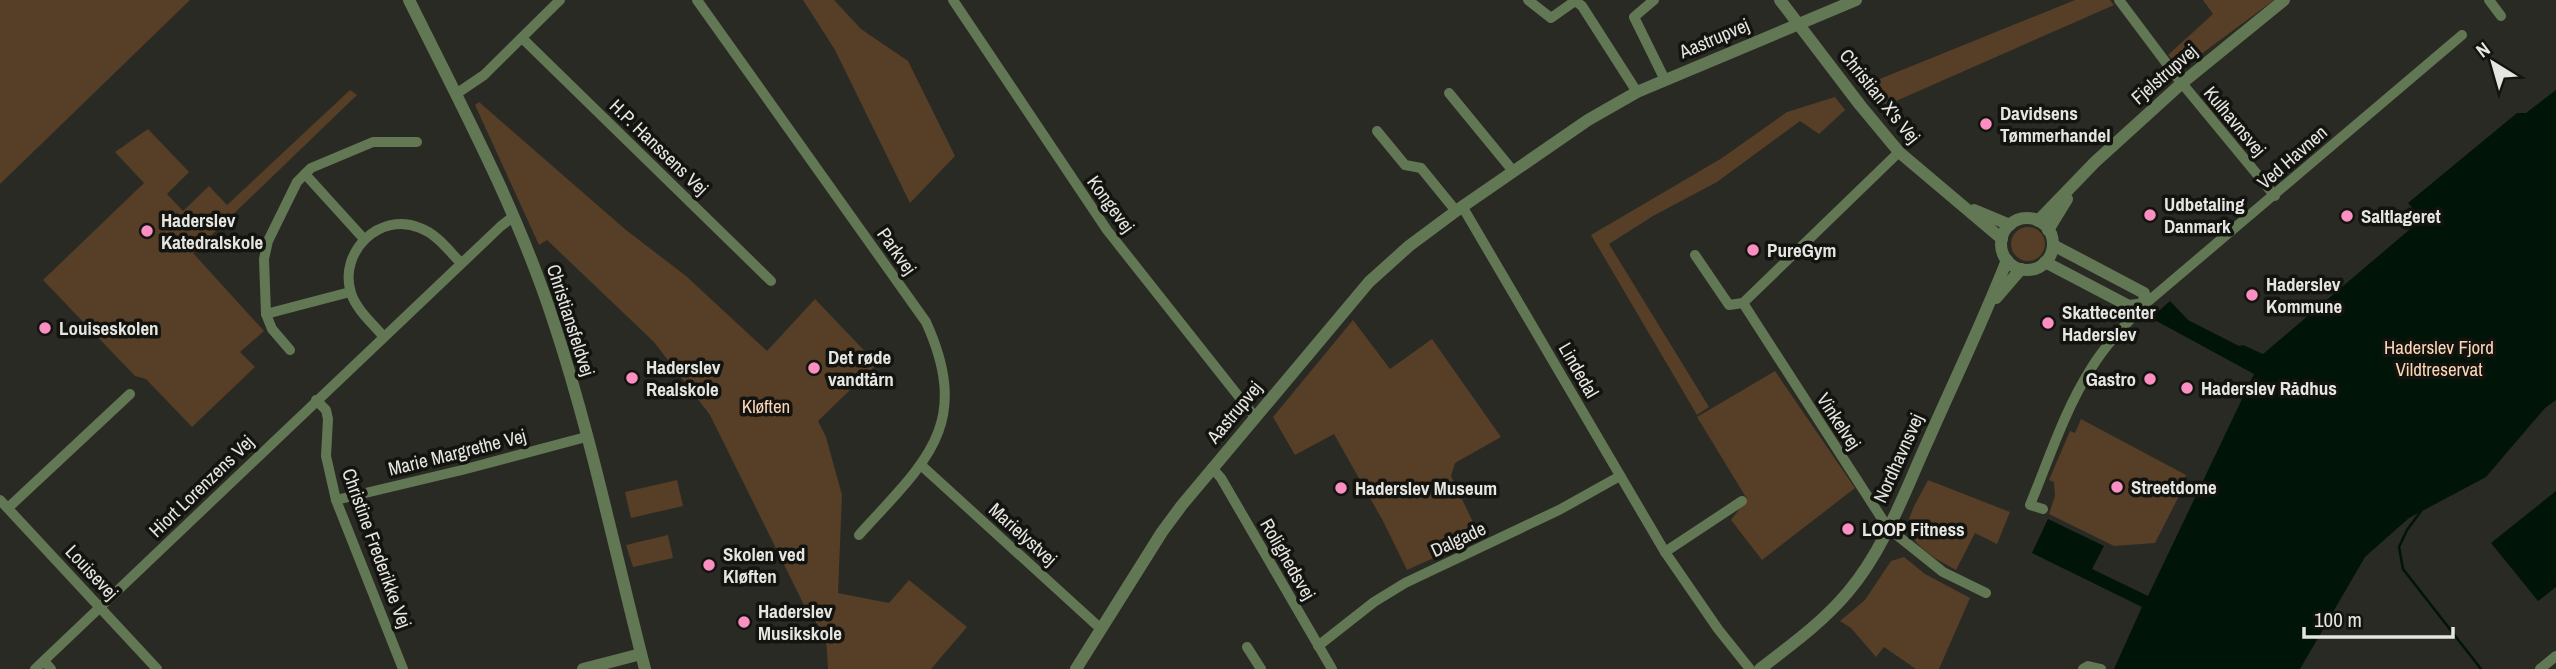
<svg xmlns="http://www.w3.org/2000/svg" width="2556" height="669" viewBox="0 0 2556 669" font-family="'Archivo Narrow',sans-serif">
<rect width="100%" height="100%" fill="#2a2a24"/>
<g fill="#563e27">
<path d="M0,0H190L0,184Z"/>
<path d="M803,0H834L861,29L908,61L955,156L910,203L835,50Z"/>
<path d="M2075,0H2110L2114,5L1887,105L1878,107L1860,87Z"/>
<path d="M2203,0H2274L2181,69L2168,55L2213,14Z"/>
<path d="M350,90L357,95L193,253L264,331L240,352L255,367L192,427L146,379L135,376L43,280L144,183L115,152L148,129L189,172L167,194L183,211L209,186L227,205Z"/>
<path d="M1835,97L1845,110L1819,134L1800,121L1717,182L1653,216L1609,244L1709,407L1697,415L1591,235L1722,158L1787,112Z"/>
<path d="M479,102L626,230L686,276L767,351L815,299L877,364L818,421L826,437L842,495L838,593L889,603L909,580L967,627L931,669H828L826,636L805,607L710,415L654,342L547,240L539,245L475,105Z"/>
<circle cx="2028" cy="244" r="17"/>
<path d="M1353,320L1390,369L1432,339L1501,437L1455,463L1451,476L1480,537L1407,570L1383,521L1334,434L1295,455L1273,417Z"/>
<path d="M1775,371L1855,488L1762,560L1731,520L1747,499L1697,417Z"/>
<path d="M2081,419L2186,475L2178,491V498L2155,543L2114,546L2049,514L2055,496L2054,482L2049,480L2070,431L2075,433Z"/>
<path d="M677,480L683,506L631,518L625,492Z"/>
<path d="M1928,480L2010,512L1997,544L1975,533L1956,570C1939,560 1906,545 1909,520C1911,510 1923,490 1928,480Z"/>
<path d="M668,535L673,558L633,567L626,545Z"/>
<path d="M1904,557L1925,574L1970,598L1939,669H1916L1884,647L1876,657L1851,628L1840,621L1865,600L1891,561Z"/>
</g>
<g fill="#001407">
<path d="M2556,90V400L2545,408L2486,477L2409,518L2365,557L2300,669H2114L2142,607L2032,553L2048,519L2104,546L2092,569L2148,596L2254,374L2151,318L2170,301L2188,320L2239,346L2243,345L2263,354L2422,219L2408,203L2517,113H2526Z"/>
<path d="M2556,491V587L2538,601L2491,543Z"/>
</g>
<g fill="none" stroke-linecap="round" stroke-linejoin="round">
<path stroke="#001407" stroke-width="2.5" d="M2421,511L2407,530L2399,547L2403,569L2481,669"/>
<g stroke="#627753" stroke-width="10">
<path d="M697,0L926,322C973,426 925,462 859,535"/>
<path d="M953,0L1107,230L1255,417"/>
<path d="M1528,0L1551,18L1575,1"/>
<path d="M1574,0L1582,6L1637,92"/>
<path d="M1654,0L1634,17L1665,80"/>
<path d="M2119,0L2176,76L2275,196"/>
<path d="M2489,0L2501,16"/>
<path d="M522,38L771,281"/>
<path d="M1449,93L1513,171"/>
<path d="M456,94L484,75L560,0"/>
<path d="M1377,131L1405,165L1421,168L1456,211"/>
<path d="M1899,152L1743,303L1888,528L1943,572L1986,593"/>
<path d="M305,174L364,239"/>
<path d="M1462,206L1665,552L1718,629L1750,669"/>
<path d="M1695,255L1729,305L1743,303"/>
<path d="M266,314L350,292"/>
<path d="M383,336C372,323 356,309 351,293C338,252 380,211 420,228C437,234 449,251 461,263"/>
<path d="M290,350L272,329L266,314L264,259L268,241L297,182L311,168L373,142H417"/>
<path d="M316,400L326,410L328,419L326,456L336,500L403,669"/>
<path d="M922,466L1101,629"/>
<path d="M1212,468L1221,478L1332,669"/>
<path d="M0,500L157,669"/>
<path d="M336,500L462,470L586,437"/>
<path d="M8,508L130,394"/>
<path d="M2043,509L2030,505C2049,459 2065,409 2092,367C2107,343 2126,324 2145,304L2462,35"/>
<path d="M1665,552L1742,501"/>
<path d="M1318,646L1374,602L1405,583L1559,510L1620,476"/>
<path d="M1247,647L1261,669"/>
<path d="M44,661L51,669"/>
<path d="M35,669L501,226L514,216"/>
<path d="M2083,669L2088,666L2101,669"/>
<path d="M2540,669L2556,656"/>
</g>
<g stroke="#627753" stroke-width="12">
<path d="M409,0C461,105 517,209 553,320C591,434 615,553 645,669"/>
<path d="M1780,0L1860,105L1899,152L2002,239"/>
<path d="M1974,210L2010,225"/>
<circle cx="2027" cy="244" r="26"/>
<path d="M2038,221L2095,162L2182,83L2284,0"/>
<path d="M2048,230L2067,199"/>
<path d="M2045,262L2129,306L2145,304L2144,293L2053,245"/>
<path d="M1996,298L2021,269"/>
<path d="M583,669L641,654"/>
<path d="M1076,669L1162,532L1182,505L1369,282L1409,246L1456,211L1588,120L1637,92L1856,0"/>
<path d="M1760,669C1791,645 1823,622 1848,592C1886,547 1906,488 1930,436C1956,377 1984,319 2007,260"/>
</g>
</g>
<g fill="#fc8fc1" stroke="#131310" stroke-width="2.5">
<circle cx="1986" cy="124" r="7"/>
<circle cx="2150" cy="215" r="7"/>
<circle cx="2347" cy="216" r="7"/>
<circle cx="147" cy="231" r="7"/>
<circle cx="1753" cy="250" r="7"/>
<circle cx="2252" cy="295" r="7"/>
<circle cx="2048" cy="323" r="7"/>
<circle cx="45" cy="328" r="7"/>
<circle cx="814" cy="368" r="7"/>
<circle cx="632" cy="378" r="7"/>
<circle cx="2150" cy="379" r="7"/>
<circle cx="2187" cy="388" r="7"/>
<circle cx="2117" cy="487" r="7"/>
<circle cx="1341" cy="488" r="7"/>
<circle cx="1848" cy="529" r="7"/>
<circle cx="709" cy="565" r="7"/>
<circle cx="744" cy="622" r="7"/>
</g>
<g text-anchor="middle" stroke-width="7" stroke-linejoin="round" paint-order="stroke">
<g font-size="19" fill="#e5e5e1" stroke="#131310">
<text transform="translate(1714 38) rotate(-23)" y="7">Aastrupvej</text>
<text transform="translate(2164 74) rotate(-41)" y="7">Fjelstrupvej</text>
<text transform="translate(1880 96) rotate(51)" y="7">Christian X's Vej</text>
<text transform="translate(2235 121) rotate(50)" y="7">Kulhavnsvej</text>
<text transform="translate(659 147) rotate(44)" y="7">H.P. Hanssens Vej</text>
<text transform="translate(2292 157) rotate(-41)" y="7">Ved Havnen</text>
<text transform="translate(1111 204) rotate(54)" y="7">Kongevej</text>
<text transform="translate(897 251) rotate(55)" y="7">Parkvej</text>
<text transform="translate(571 320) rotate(72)" y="7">Christiansfeldvej</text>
<text transform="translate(1579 370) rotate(60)" y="7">Lindedal</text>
<text transform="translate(1234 412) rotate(-50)" y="7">Aastrupvej</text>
<text transform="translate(1839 421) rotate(57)" y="7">Vinkelvej</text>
<text transform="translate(457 452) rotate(-14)" y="7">Marie Margrethe Vej</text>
<text transform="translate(1898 458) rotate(-66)" y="7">Nordhavnsvej</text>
<text transform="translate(201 486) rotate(-44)" y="7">Hiort Lorenzens Vej</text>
<text transform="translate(1023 534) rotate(42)" y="7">Marielystvej</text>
<text transform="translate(1458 539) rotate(-25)" y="7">Dalgade</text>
<text transform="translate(377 548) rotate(70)" y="7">Christine Frederikke Vej</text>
<text transform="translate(1288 559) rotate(60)" y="7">Rolighedsvej</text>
<text transform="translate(92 572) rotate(47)" y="7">Louisevej</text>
</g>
<g font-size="19" font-weight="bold" fill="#e5e5e1" stroke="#131310" text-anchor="start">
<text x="2000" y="120">Davidsens<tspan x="2000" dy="22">Tømmerhandel</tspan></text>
<text x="2164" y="211">Udbetaling<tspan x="2164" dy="22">Danmark</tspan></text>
<text x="2361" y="223">Saltlageret</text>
<text x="161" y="227">Haderslev<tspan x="161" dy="22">Katedralskole</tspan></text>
<text x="1767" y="257">PureGym</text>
<text x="2266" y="291">Haderslev<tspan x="2266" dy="22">Kommune</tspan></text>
<text x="2062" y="319">Skattecenter<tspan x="2062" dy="22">Haderslev</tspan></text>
<text x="59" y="335">Louiseskolen</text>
<text x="828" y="364">Det røde<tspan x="828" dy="22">vandtårn</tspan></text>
<text x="646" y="374">Haderslev<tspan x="646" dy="22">Realskole</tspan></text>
<text x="2136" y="386" text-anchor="end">Gastro</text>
<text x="2201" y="395">Haderslev Rådhus</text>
<text x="2131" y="494">Streetdome</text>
<text x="1355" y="495">Haderslev Museum</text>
<text x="1862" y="536">LOOP Fitness</text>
<text x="723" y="561">Skolen ved<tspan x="723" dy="22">Kløften</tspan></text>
<text x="758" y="618">Haderslev<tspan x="758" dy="22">Musikskole</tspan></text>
</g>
<g font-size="19" fill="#fdd7b5" stroke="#131310">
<text x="2439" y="354">Haderslev Fjord<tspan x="2439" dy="22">Vildtreservat</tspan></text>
<text x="766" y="413">Kløften</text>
</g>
</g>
<g transform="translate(2493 63) rotate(323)" stroke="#131310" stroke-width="5" paint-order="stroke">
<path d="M0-5L12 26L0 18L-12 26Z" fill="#e5e5e1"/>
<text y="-10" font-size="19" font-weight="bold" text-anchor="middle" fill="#e5e5e1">N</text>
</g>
<path d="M2304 627v10h149v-10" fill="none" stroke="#e5e5e1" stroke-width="3.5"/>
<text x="2314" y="627" font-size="21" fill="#e5e5e1" stroke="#131310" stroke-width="5" paint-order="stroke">100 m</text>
</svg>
